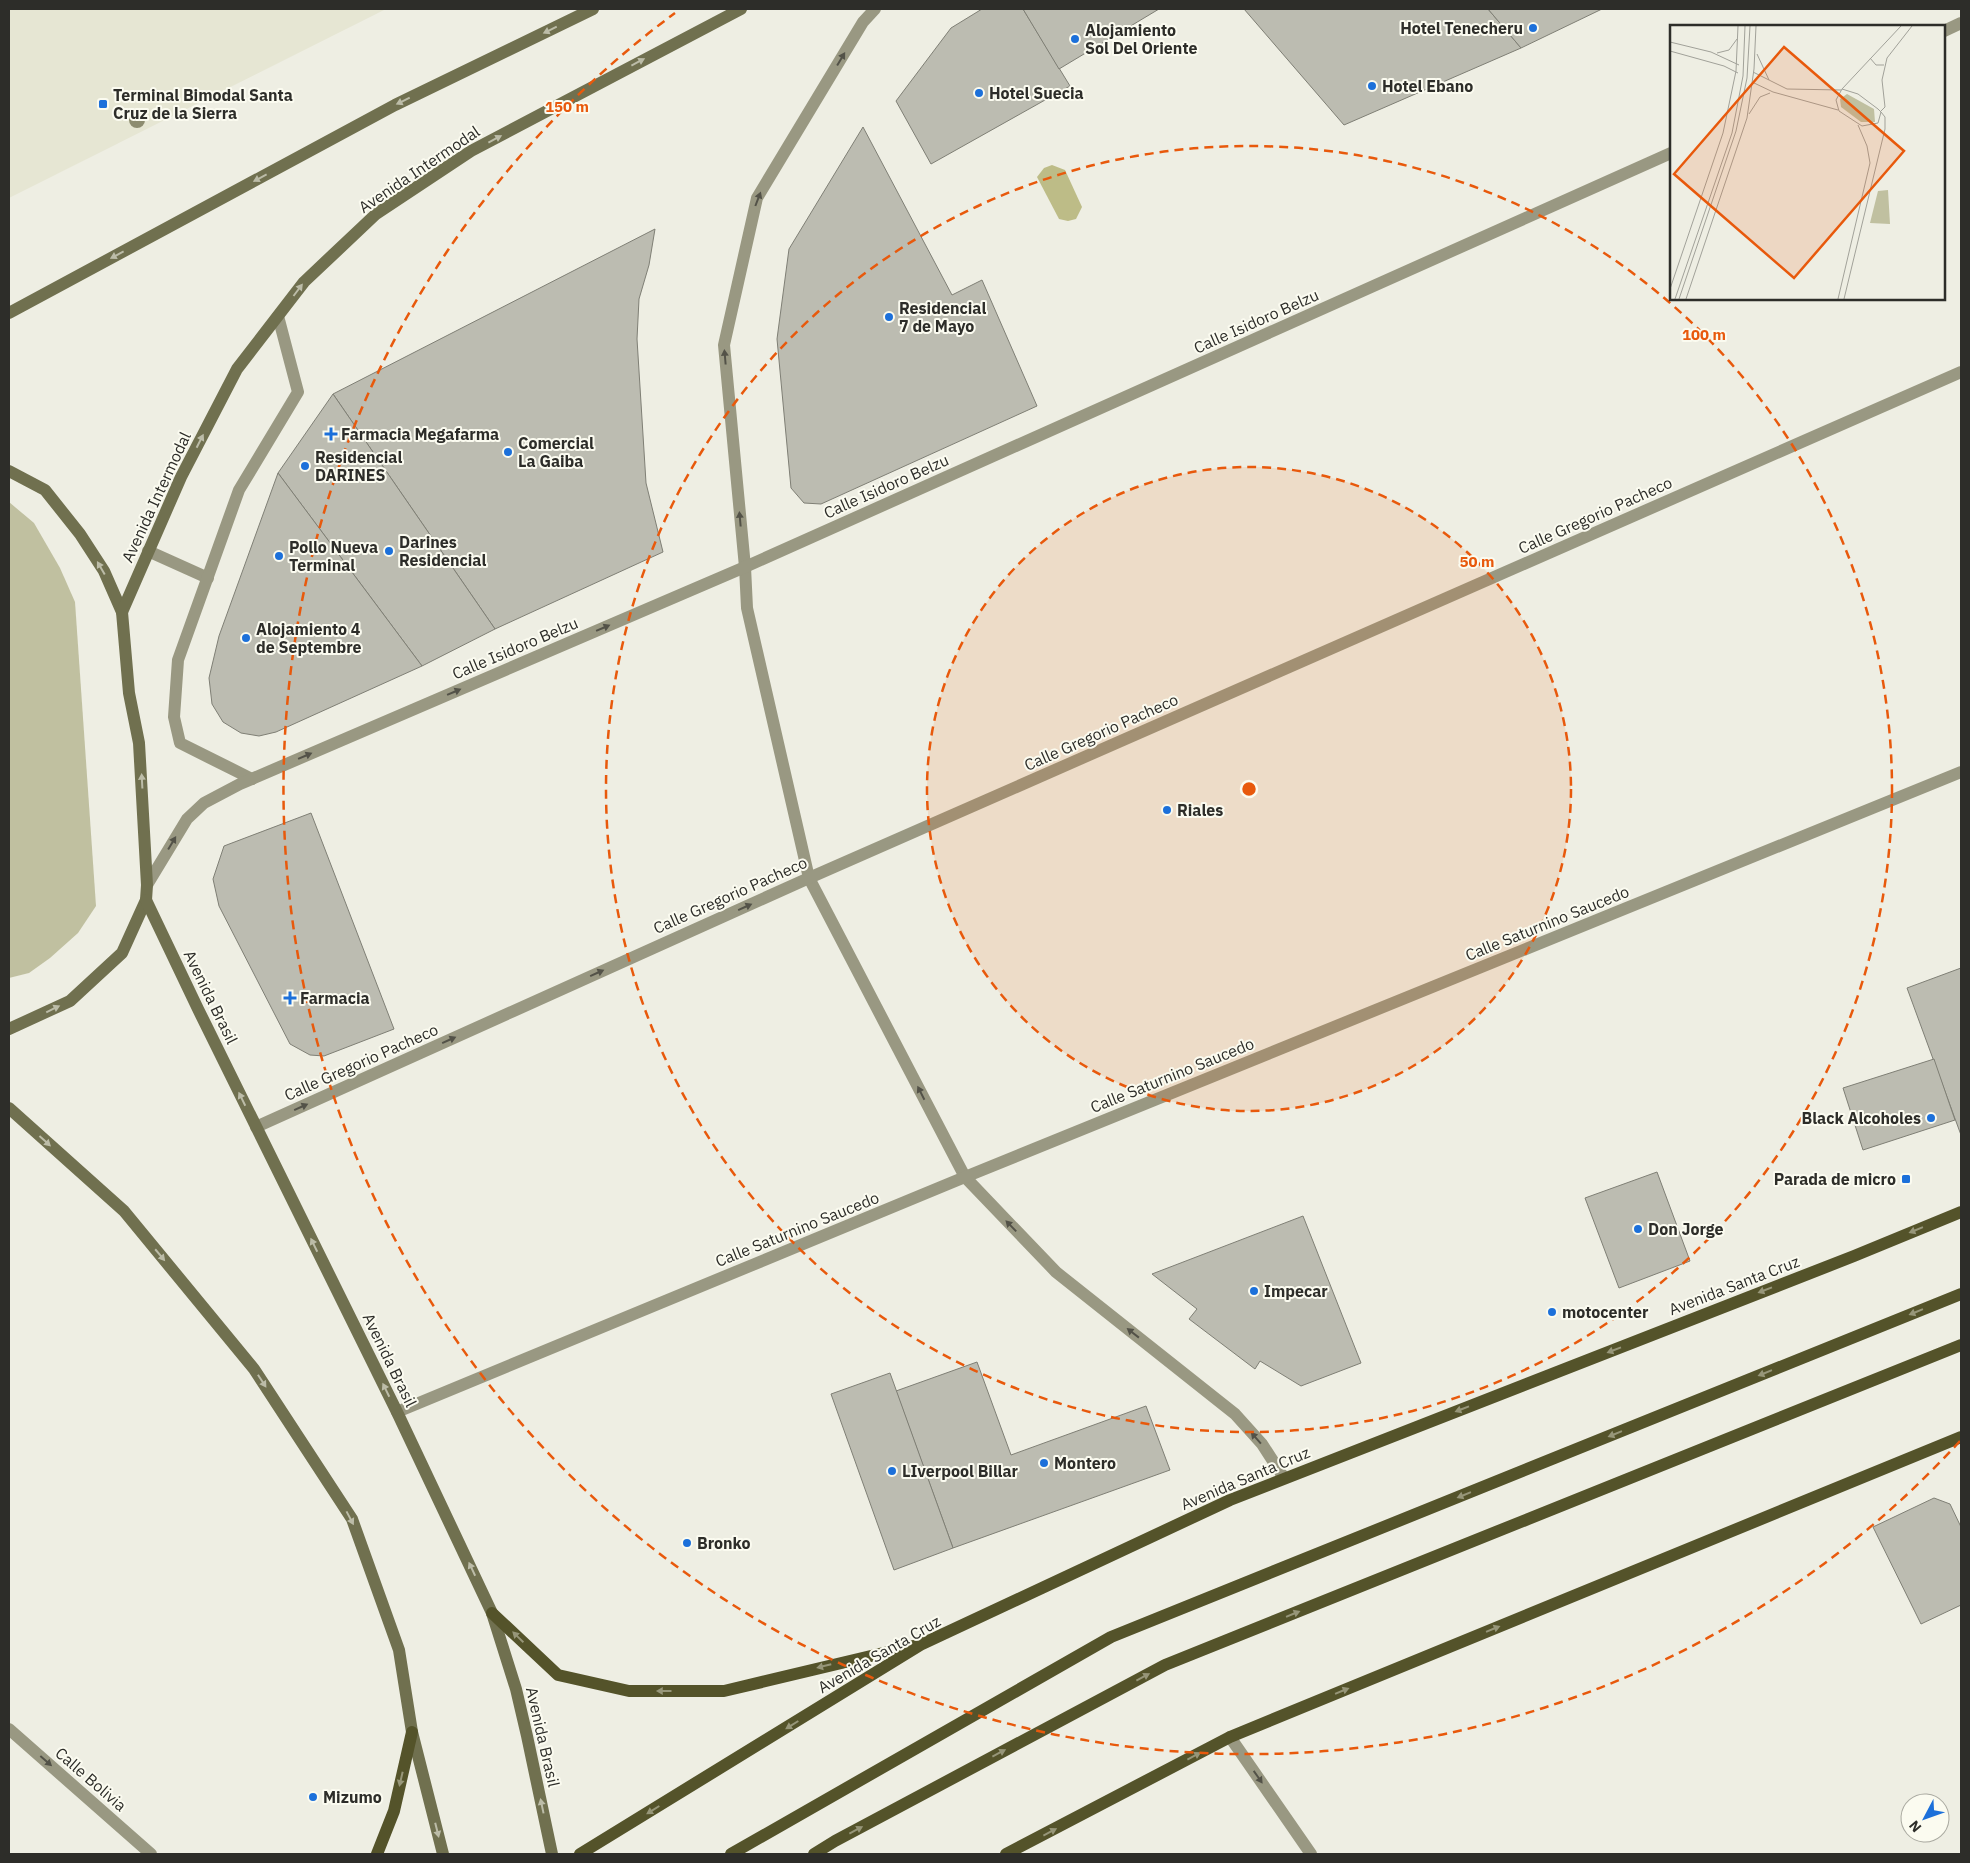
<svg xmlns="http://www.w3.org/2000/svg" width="1970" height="1863" viewBox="0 0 1970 1863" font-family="'IBM Plex Sans',sans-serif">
<rect width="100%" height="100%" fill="#eeeee3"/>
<path fill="#e6e6d3" d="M9,9H386L9,198Z"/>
<path fill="#c0c0a0" d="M9,502L34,523L60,568L75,602L96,906L78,933L50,958L29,973L9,978Z"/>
<path fill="#bdbc87" d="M1052,165L1065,170L1082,207L1076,219L1068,221L1059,219L1037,177L1044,168Z"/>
<g fill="#bcbcb1" stroke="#7f7f75">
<path d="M982,9H1023L1070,86L931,164L896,101L951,28Z"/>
<path d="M1023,9H1159L1059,69Z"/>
<path d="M1244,9H1488L1521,48L1344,125Z"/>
<path d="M1488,9H1602L1521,48Z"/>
<path d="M863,127L952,295L982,280L1037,406L821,504L804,503L791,488L777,339L789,249Z"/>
<path d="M655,229L649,265L639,299L637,339L646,483L663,552L495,629L333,394Z"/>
<path d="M333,394L495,629L422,666L278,473Z"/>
<path d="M278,473L422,666L276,732L259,736L241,733L223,722L212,704L209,678L219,636Z"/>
<path d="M311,813L394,1029L324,1056L310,1055L290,1044L219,906L213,879L224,846Z"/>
<path d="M1961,968V1135L1907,988Z"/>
<path d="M1934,1059L1955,1120L1863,1150L1843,1088Z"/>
<path d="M1657,1172L1690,1261L1619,1288L1585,1198Z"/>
<path d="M1303,1216L1361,1363L1301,1386L1260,1361L1255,1369L1189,1319L1197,1309L1152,1274Z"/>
<path d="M977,1362L1011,1455L1146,1406L1170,1470L953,1548L896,1391Z"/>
<path d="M890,1373L953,1548L894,1570L831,1394Z"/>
<path d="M1934,1498L1950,1504L1961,1527V1605L1921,1624L1873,1527Z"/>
</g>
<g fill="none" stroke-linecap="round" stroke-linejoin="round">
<g stroke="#999882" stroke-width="12">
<path d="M148,551L208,578"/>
<path d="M252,779L180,743L174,717L178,660L239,490L298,392L278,316"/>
</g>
<g stroke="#999882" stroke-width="12">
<path d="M875,9L863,22L757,198L724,345L745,567L747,608L809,878L965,1177L1056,1272L1235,1414L1262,1444L1284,1478"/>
<path d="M1944,31L1961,23"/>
<path d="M147,885L187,819L204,803L240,784L745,567L1671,153"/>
<path d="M256,1127L809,878L1961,372"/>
<path d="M397,1412L965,1177L1961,772"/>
<path d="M9,1729L151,1854"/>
<path d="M1230,1737L1311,1854"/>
</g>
<g stroke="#70704f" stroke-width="12">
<path d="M9,313L395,105L593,9"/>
<path d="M9,471L45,490L80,534L104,571L122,612L129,693L139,743L147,885L146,900L122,953L70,1001L9,1029"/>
<path d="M122,612L181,477L237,369L304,282L376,214L471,151L741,9"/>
<path d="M146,900L198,1009L397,1412L492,1613L516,1689L527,1736L552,1854"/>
<path d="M9,1108L124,1211L254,1369L352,1519L399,1650L412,1732L443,1854"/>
</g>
<g stroke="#54532a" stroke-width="12">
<path d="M492,1613L558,1675L629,1691H724L913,1646"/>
<path d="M377,1854L394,1811L412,1732"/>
<path d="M580,1854L922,1644L1230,1500L1854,1256L1961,1212"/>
<path d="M731,1854L1111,1637L1961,1294"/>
<path d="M814,1854L835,1841L1165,1665L1961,1345"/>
<path d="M1006,1854L1230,1737L1961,1437"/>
</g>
</g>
<circle fill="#8d8c70" cx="137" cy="120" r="8"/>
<defs><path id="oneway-solid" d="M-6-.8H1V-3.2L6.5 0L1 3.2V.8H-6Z" transform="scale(1.25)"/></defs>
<g fill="#bcbca8">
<use href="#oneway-solid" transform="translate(550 30) rotate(154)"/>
<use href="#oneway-solid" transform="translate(638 62) rotate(-28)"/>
<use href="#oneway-solid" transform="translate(403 101) rotate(154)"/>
<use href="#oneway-solid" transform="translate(495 139) rotate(-28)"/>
<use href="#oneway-solid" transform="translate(260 178) rotate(152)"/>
<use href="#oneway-solid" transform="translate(117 255) rotate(152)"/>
<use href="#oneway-solid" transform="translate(298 290) rotate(-53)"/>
<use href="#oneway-solid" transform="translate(200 441) rotate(-63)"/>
<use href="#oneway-solid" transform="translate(101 568) rotate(-120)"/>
<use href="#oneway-solid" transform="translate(142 781) rotate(-93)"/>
<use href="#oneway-solid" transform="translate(53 1009) rotate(-26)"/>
<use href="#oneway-solid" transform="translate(242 1099) rotate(-116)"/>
<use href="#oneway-solid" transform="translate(45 1141) rotate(42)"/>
<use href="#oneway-solid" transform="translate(314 1245) rotate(-116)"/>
<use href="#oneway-solid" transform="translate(160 1255) rotate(50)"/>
<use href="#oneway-solid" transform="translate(262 1381) rotate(57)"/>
<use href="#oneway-solid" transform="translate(386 1390) rotate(-116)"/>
<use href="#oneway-solid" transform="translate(350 1518) rotate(62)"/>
<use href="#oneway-solid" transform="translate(472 1569) rotate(-115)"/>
<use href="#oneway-solid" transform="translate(542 1806) rotate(-102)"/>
<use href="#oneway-solid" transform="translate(437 1830) rotate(76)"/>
</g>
<g fill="#535248">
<use href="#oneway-solid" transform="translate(841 59) rotate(-59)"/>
<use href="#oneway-solid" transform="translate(758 199) rotate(-69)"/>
<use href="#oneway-solid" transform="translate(725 357) rotate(-95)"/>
<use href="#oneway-solid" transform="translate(740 519) rotate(-95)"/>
<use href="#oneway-solid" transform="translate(603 628) rotate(-23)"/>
<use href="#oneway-solid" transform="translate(454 692) rotate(-23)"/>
<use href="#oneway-solid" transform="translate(305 756) rotate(-23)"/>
<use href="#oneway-solid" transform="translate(172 843) rotate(-59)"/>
<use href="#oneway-solid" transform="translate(745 907) rotate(-24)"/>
<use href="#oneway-solid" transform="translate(597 973) rotate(-24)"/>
<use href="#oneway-solid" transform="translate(449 1040) rotate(-24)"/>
<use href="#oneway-solid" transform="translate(921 1093) rotate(-117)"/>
<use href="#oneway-solid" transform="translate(301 1107) rotate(-24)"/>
<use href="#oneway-solid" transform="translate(1011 1226) rotate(-134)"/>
<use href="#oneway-solid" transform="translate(1133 1333) rotate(-142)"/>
<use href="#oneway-solid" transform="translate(1256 1438) rotate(-131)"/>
<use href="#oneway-solid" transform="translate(46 1761) rotate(41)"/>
<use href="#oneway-solid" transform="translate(1258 1777) rotate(55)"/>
</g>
<g fill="#979679">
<use href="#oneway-solid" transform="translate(1916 1230) rotate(158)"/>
<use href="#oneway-solid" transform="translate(1765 1290) rotate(159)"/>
<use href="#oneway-solid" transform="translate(1916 1312) rotate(158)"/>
<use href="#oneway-solid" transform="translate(1614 1350) rotate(159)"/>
<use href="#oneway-solid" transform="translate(1765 1373) rotate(158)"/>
<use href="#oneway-solid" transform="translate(1462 1409) rotate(159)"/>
<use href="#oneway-solid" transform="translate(1615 1434) rotate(158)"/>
<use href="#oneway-solid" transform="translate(1464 1495) rotate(158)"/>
<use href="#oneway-solid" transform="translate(1293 1614) rotate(-22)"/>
<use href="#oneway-solid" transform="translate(1493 1629) rotate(-22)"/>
<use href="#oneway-solid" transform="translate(518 1637) rotate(-136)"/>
<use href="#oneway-solid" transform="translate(824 1666) rotate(166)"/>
<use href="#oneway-solid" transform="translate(1143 1677) rotate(-28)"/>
<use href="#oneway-solid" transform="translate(664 1691) rotate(180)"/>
<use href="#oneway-solid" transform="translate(1342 1691) rotate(-22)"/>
<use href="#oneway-solid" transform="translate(792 1725) rotate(148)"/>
<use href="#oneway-solid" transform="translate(999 1753) rotate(-28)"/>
<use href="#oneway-solid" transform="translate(1194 1756) rotate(-28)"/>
<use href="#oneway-solid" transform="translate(401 1779) rotate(103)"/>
<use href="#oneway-solid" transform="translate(653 1810) rotate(148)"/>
<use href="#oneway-solid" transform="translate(856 1830) rotate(-28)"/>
<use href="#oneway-solid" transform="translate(1050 1832) rotate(-28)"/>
</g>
<circle cx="1249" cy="789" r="322" fill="#e8590c" fill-opacity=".12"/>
<g fill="none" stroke="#e8590c" stroke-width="2.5" stroke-dasharray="9 6">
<circle cx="1249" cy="789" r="322"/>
<circle cx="1249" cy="789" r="643"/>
<path d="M1960 1441A965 965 0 1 1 675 13"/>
</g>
<g fill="#1c70da" stroke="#fbfbf0" stroke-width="2">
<circle cx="1533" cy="28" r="5"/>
<circle cx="1075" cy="39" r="5"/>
<circle cx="1372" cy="86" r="5"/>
<circle cx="979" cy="93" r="5"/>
<rect x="98" y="99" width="10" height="10" rx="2.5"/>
<circle cx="889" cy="317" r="5"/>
<path d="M328.5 426.5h5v5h5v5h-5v5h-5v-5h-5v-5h5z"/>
<circle cx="508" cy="452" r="5"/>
<circle cx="305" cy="466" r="5"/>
<circle cx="389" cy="551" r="5"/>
<circle cx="279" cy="556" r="5"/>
<circle cx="246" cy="638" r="5"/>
<circle cx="1167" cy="810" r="5"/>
<path d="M287.5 990.5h5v5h5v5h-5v5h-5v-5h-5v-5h5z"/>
<circle cx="1931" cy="1118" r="5"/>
<rect x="1901" y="1174" width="10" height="10" rx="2.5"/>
<circle cx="1638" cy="1229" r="5"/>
<circle cx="1254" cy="1291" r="5"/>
<circle cx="1552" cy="1312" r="5"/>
<circle cx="1044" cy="1463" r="5"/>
<circle cx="892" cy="1471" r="5"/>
<circle cx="687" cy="1543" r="5"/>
<circle cx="313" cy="1797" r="5"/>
</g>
<g text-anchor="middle" stroke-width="4" stroke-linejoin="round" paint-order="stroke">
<g font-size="16" font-weight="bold" fill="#2d2d29" stroke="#fbfbf0" text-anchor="start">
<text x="1523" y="34" text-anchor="end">Hotel Tenecheru</text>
<text x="1085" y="36">Alojamiento<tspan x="1085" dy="18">Sol Del Oriente</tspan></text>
<text x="1382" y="92">Hotel Ebano</text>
<text x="989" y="99">Hotel Suecia</text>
<text x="113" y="101">Terminal Bimodal Santa<tspan x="113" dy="18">Cruz de la Sierra</tspan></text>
<text x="899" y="314">Residencial<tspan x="899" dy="18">7 de Mayo</tspan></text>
<text x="341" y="440">Farmacia Megafarma</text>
<text x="518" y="449">Comercial<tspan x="518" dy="18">La Gaiba</tspan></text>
<text x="315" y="463">Residencial<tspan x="315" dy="18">DARINES</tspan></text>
<text x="399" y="548">Darines<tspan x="399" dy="18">Residencial</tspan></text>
<text x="289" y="553">Pollo Nueva<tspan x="289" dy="18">Terminal</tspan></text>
<text x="256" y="635">Alojamiento 4<tspan x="256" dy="18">de Septembre</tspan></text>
<text x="1177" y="816">Riales</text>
<text x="300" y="1004">Farmacia</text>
<text x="1921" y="1124" text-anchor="end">Black Alcoholes</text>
<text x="1896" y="1185" text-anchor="end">Parada de micro</text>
<text x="1648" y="1235">Don Jorge</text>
<text x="1264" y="1297">Impecar</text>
<text x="1562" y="1318">motocenter</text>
<text x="1054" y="1469">Montero</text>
<text x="902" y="1477">LIverpool Billar</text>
<text x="697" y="1549">Bronko</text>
<text x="323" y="1803">Mizumo</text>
</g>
<g font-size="16" fill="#2d2d29" stroke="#fbfbf0">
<text transform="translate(419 169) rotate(-34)" y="6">Avenida Intermodal</text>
<text transform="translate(1256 321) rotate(-24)" y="6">Calle Isidoro Belzu</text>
<text transform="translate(886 486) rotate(-24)" y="6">Calle Isidoro Belzu</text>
<text transform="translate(156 497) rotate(-65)" y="6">Avenida Intermodal</text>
<text transform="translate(1595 515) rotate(-24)" y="6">Calle Gregorio Pacheco</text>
<text transform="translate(515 648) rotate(-23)" y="6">Calle Isidoro Belzu</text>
<text transform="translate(1101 732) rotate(-24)" y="6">Calle Gregorio Pacheco</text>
<text transform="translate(730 895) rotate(-24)" y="6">Calle Gregorio Pacheco</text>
<text transform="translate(1547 923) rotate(-22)" y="6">Calle Saturnino Saucedo</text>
<text transform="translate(211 997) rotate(64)" y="6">Avenida Brasil</text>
<text transform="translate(361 1062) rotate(-24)" y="6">Calle Gregorio Pacheco</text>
<text transform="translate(1172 1075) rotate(-22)" y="6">Calle Saturnino Saucedo</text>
<text transform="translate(797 1229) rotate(-22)" y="6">Calle Saturnino Saucedo</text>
<text transform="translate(1734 1285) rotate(-21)" y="6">Avenida Santa Cruz</text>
<text transform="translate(390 1360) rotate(64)" y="6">Avenida Brasil</text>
<text transform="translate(1245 1478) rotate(-23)" y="6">Avenida Santa Cruz</text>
<text transform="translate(879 1654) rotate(-30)" y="6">Avenida Santa Cruz</text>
<text transform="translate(543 1737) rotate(77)" y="6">Avenida Brasil</text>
<text transform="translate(91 1779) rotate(41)" y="6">Calle Bolivia</text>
</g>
</g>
<g transform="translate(1670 25)">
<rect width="275" height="275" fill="#eeeee3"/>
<path d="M177,69L204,84L205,97H191L171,82L170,74ZM218,165L220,199L200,198L208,166Z" fill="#c0c0a0"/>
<path fill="none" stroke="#a1a199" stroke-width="1" d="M0,17L41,27L69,40M0,26L54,41L68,48M47,28L59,25L67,14M87,29L99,55M200,33L206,40H214M83,47L117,64L171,65M82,57L103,67L168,85M172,64L188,69L208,84L211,87L208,98L192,101L169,86L166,75ZM172,64L231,1M210,87L215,82L212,55L217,33L242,1M79,89L90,72L100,68M0,264L53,108L66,46L68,1M5,274L62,108L73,51L75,1M9,274L66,106L77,53L80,1M16,274L77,93L84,44L86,1M168,274L200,138L197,121L188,100M174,274L215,104V92L211,87"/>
<path fill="#e8590c" fill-opacity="0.15" stroke="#e8590c" stroke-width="2.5" d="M114,22L234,126L124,253L4,149Z"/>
<rect width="275" height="275" fill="none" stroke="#2d2d29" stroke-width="2.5"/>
</g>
<circle cx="1249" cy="789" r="8" fill="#e8590c" stroke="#fbfbf0" stroke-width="2.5"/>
<g font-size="15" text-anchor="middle" font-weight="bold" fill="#e8590c" stroke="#fbfbf0" stroke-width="4" stroke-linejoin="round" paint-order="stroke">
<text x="567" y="112">150 m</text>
<text x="1704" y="340">100 m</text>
<text x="1477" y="567">50 m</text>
</g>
<rect width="1970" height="1863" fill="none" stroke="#2d2d29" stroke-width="20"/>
<g transform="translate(1925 1818) rotate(229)"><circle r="24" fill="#fbfbf0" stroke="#a9a9a0"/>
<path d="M0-4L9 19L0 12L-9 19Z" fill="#1c70da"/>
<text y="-8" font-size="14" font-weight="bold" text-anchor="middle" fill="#2d2d29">N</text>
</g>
</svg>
